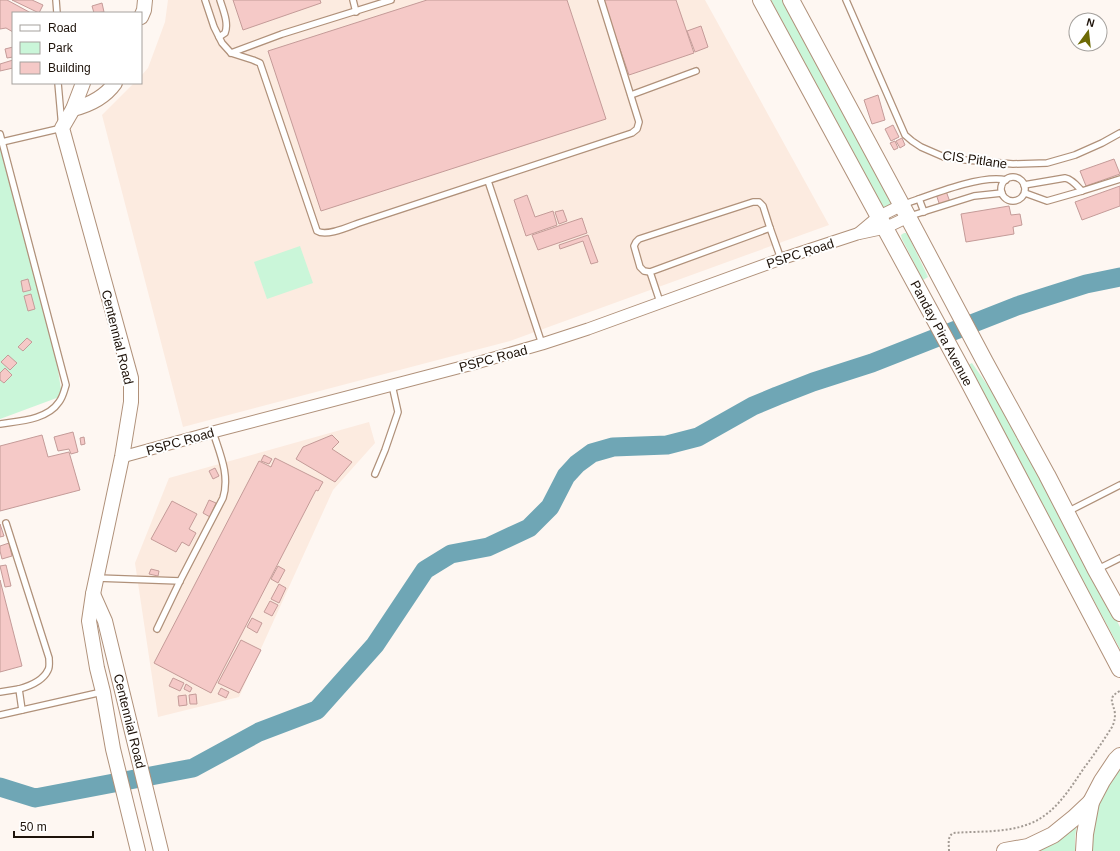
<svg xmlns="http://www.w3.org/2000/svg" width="1120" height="851" viewBox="0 0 1120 851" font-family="Helvetica,sans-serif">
<rect width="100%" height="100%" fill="#fef7f2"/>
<g fill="#fcebe0">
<path d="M168,0H705L829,225L510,341L183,427L102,115L134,83H141V76L148,68L165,22Z"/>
<path d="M369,422L375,443L333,490L239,697L158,717L135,563L169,478Z"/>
</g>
<g fill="#caf6d9">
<path d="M771,0H785L893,203L887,210L881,207Z"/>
<path d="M0,133L52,332L62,396L0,419Z"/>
<path d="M904,233H906L908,235L928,277L923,280L902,239L901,235Z"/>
<path d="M300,246L313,283L267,299L254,262Z"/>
<path d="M972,363L1004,409L1086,561L1120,627V649L994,416L968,365Z"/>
<path d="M1120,765V851H1088L1093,813Z"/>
<path d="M1077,824L1075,837V851H1034Z"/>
</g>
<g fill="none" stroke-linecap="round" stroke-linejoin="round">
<path stroke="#6fa6b5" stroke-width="19" d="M0,787L35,798L193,768L259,732L317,710L375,645L425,570L451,554L488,547L529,528L550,507L566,476L577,464L592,453L613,447L667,445L698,437L753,406L777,396L813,382L872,363L1017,306L1086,284L1120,277"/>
</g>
<g fill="#f5c9c7" stroke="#c49b98">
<path d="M0,0H7L31,13H13V32L6,28L0,29Z"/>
<path d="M12,0H32L43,5L39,13Z"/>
<path d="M233,0H320L321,3L243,30Z"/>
<path d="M427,0H567L606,119L321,211L268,51Z"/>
<path d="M603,0H676L694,53L629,75Z"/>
<path d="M102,3L104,12L94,13L92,6Z"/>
<path d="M701,26L708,47L695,52L687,31Z"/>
<path d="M13,47V57L7,58L5,49Z"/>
<path d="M13,60V68L0,71V64Z"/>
<path d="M878,95L885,120L872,124L864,100Z"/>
<path d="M893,125L899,137L891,141L885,129Z"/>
<path d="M902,138L905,145L900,148L896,141Z"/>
<path d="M895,141L898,148L894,150L890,143Z"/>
<path d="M1114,159L1120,174L1086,186L1080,171Z"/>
<path d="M1120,186V206L1082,220L1075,202Z"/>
<path d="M946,191L950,202L940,206L936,194Z"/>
<path d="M527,195L535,217L553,211L557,225L526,236L514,200Z"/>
<path d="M1009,206L1011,215L1020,214L1022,225L1013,227L1014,234L966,242L961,214Z"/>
<path d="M563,210L567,221L559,224L555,212Z"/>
<path d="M582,218L587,233L538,250L532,235Z"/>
<path d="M588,235L598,262L591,264L583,241L560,249L559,245Z"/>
<path d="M28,279L31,290L23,292L21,281Z"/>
<path d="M31,294L35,309L28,311L24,296Z"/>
<path d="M27,338L32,342L23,351L18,347Z"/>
<path d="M8,355L17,363L10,370L1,362Z"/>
<path d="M5,368L12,375L4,383L0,380V373Z"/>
<path d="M73,432L78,452L71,454L69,449L58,451L54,437Z"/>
<path d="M42,435L48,457L69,452L80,490L0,511V446Z"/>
<path d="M332,435L339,442L332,449L352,462L335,482L296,459L303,447Z"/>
<path d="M84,437L85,444L81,445L80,438Z"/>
<path d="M264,455L272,459L269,464L261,461Z"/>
<path d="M275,458L323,482L318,491L316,490L211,693L154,663L259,461L271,467Z"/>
<path d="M215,468L219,476L213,479L209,471Z"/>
<path d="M209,500L216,503L210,517L203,513Z"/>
<path d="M172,501L197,514L189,529L196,533L189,546L182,542L176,552L151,539Z"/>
<path d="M0,524L4,536L0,537Z"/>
<path d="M9,543L12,556L2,559L0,551V546Z"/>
<path d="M6,565L11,586L5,587L0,566Z"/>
<path d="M278,566L285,570L278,583L271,579Z"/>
<path d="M151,569L159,571L158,576L149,574Z"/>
<path d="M0,580L22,666L0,672Z"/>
<path d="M279,584L286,588L279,603L271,599Z"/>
<path d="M270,601L278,605L272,616L264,612Z"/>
<path d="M252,618L262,623L257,633L247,627Z"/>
<path d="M241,640L261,650L239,693L218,683Z"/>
<path d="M173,678L184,683L180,691L169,686Z"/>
<path d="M186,684L192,688L190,692L184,689Z"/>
<path d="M221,688L229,692L226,698L218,694Z"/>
<path d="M196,694L197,704H190L189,695Z"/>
<path d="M186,695L187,705L179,706L178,696Z"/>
</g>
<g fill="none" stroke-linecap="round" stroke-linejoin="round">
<g stroke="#b0917a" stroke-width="8">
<g id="service">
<path d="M56,0L57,13"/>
<path d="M205,0L214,27L222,43L231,53L253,60L260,63L317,231C326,237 348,227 359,223L632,133L637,129L639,122L601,0"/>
<path d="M353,0L356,12"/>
<path d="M846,0L905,135L912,141L921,147L944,157L966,160L1013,164L1047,163L1075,155L1102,143L1120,133"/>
<path d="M219,37L225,33C229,23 223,10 220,0"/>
<path d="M231,53L282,34L391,0"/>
<path d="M631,95L696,71"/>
<path d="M0,134L66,385C64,391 63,397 59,402C47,420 19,421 0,424"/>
<path d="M2,142L62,128L58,83"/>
<circle cx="1013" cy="189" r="12"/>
<path d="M488,181L542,344"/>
<path d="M1024,185L1065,178C1072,179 1077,186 1082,191"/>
<path d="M1025,193L1047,201L1082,191L1120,179"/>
<path d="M919,199L924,212"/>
<path d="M902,205C928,196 981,174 1006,180"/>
<path d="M910,216L974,196L1002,193"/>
<path d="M650,272L644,271L640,267L634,246L636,242L639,239L753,202H759L763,206L770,228"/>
<path d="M660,302L650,272L770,228L781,259"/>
<path d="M375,474L385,450L398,412L392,385"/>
<path d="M1067,512L1120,485"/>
<path d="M6,523L49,658C49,662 50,667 48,670C43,681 30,686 19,689"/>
<path d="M1096,570L1120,558"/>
<path d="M97,578L180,581"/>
<path d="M157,629L180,581L223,498C230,475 220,454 213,432"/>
<path d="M0,692L19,689L22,710"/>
<path d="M0,715L102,692"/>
</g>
</g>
<g stroke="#b0917a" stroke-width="13">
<g id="minor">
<path d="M859,233L878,217L902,205"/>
<path d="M122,457L213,432L473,364L542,344L588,329L781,259L857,234L885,228L908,217"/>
</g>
</g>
<g stroke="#b0917a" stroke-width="16">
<g id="tertiary">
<path d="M141,17L144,10L145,0"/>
<path d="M83,83L73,109L62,128L131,378V402L122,457L93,594L89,621L97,668L103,692L113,749L138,851"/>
<path d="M73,109C89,105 105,97 115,83"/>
<path d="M93,594L105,621L161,851"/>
</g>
</g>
<g stroke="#b0917a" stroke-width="18">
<g id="secondary">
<path d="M761,0L966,377L1120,669"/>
<path d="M791,0L908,217L985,362L1047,475L1096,570L1120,613"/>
<path d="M1005,851L1028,847L1053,835L1074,818L1091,802"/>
<path d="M1084,851L1085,834L1091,802L1102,781L1116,760L1120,756"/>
</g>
</g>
<path stroke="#a39b94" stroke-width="2" stroke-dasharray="2 2" stroke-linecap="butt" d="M949,851C949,844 947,837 953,833C978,831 1006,833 1029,824C1055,814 1069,790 1084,768C1094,755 1103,741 1112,727C1114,723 1115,719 1115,714C1114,703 1106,698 1120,691"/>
<use href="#service" stroke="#fff" stroke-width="5.5"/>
<use href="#minor" stroke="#fff" stroke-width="11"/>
<use href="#tertiary" stroke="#fff" stroke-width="14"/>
<use href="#secondary" stroke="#fff" stroke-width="16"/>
</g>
<g text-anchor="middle" stroke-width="4" stroke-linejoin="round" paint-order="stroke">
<g font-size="13" fill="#1e130a" stroke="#fff">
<text transform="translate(975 159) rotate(8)" y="5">CIS Pitlane</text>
<text transform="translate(800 253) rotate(-18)" y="5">PSPC Road</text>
<text transform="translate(942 333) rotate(62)" y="5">Panday Pira Avenue</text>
<text transform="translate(118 337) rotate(76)" y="5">Centennial Road</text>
<text transform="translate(493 358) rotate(-15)" y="5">PSPC Road</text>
<text transform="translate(180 441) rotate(-16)" y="5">PSPC Road</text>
<text transform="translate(130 721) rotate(76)" y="5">Centennial Road</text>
</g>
</g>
<rect x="12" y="12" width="130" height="72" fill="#ffffff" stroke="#a5a19d"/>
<rect x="20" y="25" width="20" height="6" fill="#ffffff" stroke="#a5a19d"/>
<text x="48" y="32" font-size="12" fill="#1e130a">Road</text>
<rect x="20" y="42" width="20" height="12" fill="#caf6d9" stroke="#a5a19d"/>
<text x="48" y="52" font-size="12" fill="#1e130a">Park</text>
<rect x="20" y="62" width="20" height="12" fill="#f5c9c7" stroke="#a5a19d"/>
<text x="48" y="72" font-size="12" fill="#1e130a">Building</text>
<g transform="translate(1088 32) rotate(15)"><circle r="19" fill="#ffffff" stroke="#a5a19d"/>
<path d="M0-3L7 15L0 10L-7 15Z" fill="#6d6a05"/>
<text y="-6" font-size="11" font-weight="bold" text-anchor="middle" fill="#1e130a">N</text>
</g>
<path d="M14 831v6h79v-6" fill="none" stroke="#1e130a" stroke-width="2"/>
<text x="20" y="831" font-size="12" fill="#1e130a" stroke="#ffffff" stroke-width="3" paint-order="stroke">50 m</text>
</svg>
